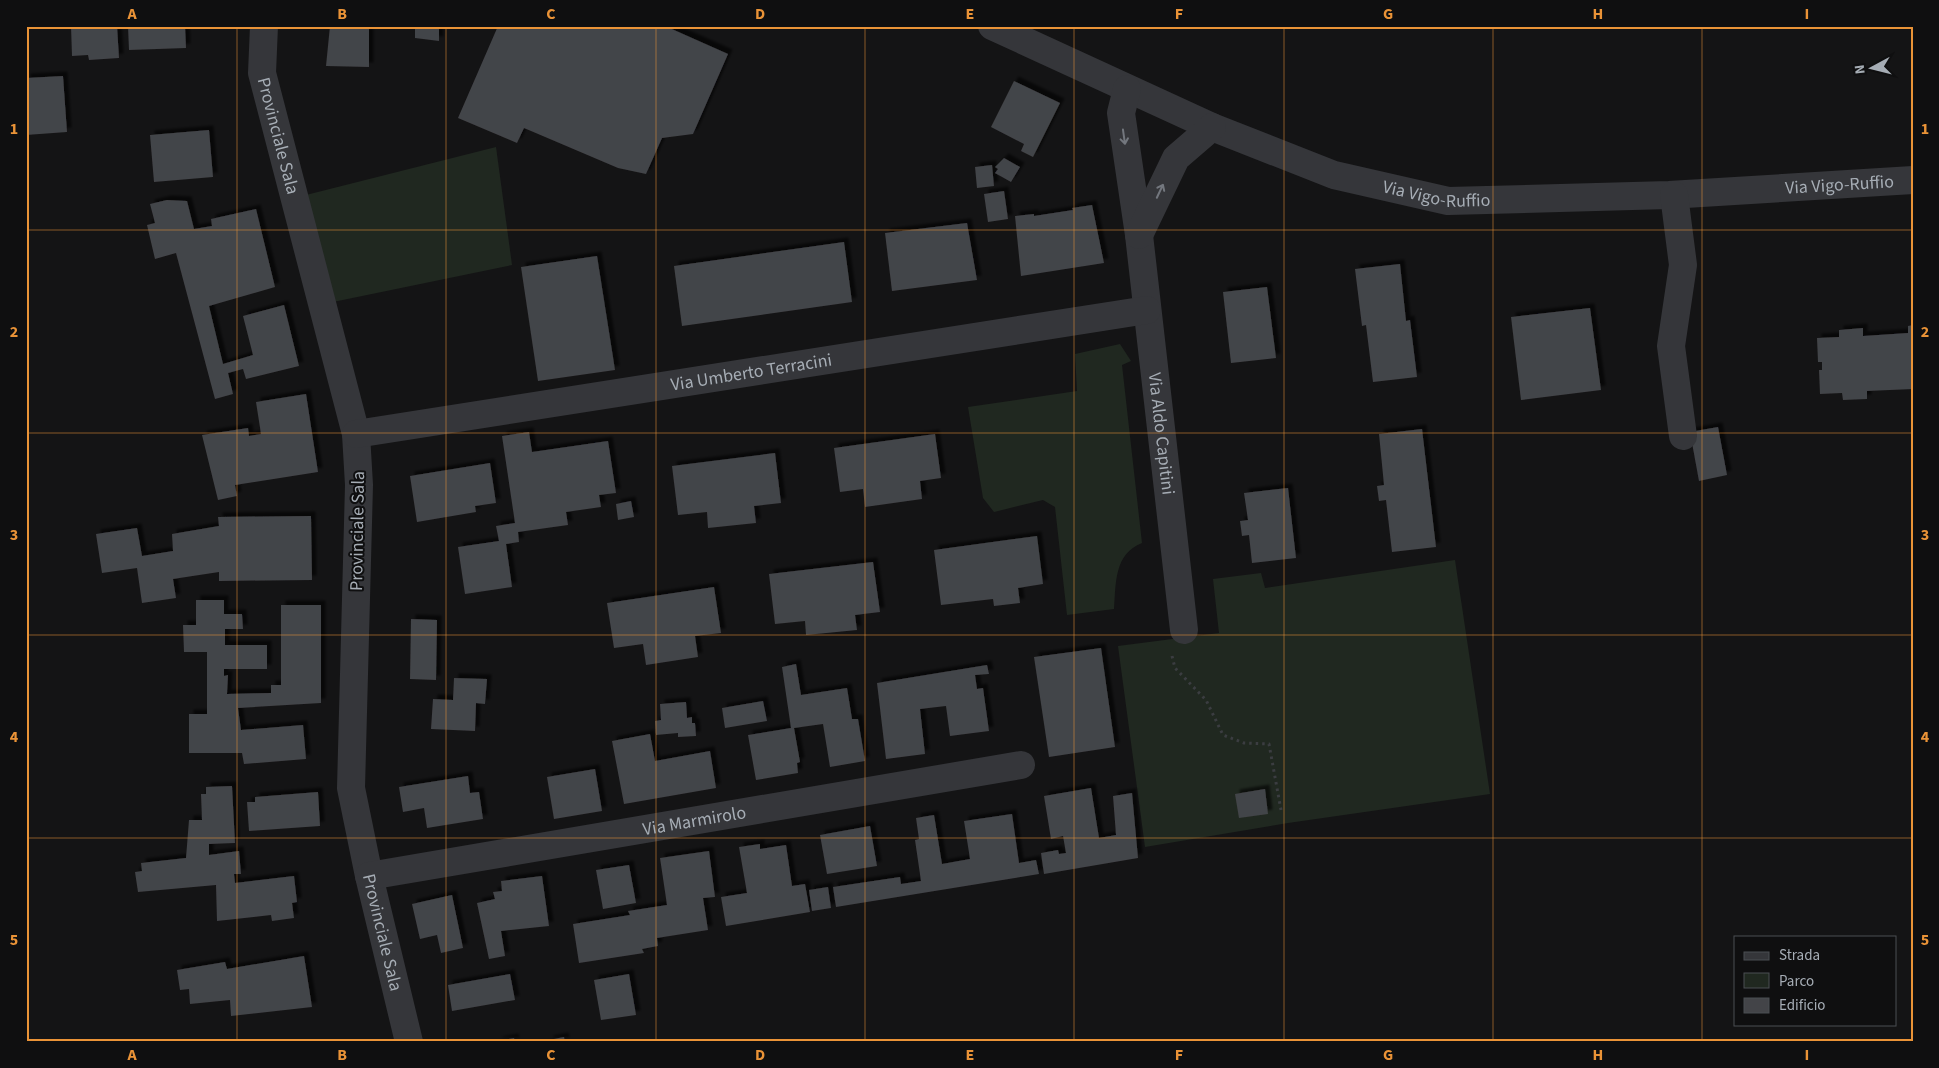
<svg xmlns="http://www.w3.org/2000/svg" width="1939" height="1068" viewBox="0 0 1939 1068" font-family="'Source Sans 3',sans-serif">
<defs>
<filter id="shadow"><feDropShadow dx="4.5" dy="-4.5" stdDeviation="1" flood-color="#0009"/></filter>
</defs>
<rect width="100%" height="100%" fill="#141415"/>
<g fill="#202820">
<path d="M496,147L512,265L333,302L306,195Z"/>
<path d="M1120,344L1131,361L1122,365L1142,543C1114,554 1116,583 1114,609L1067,615L1055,507L1043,500L994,512L983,498L968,407L1077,391L1075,354Z"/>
<path d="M1455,560L1490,794L1288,823L1145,847L1118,646L1219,633L1213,579L1261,573L1265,588Z"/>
</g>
<g fill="#434448" filter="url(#shadow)">
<path d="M71,26H117L119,58L89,60L88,55L72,56Z"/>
<path d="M128,26H185L186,48L129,50Z"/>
<path d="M330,26H369V67L326,66Z"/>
<path d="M415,26H439V41L415,38Z"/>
<path d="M498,26H665L728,54L693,134L662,138L646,174L618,168L524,128L517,143L458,118Z"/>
<rect x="1497" y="26" width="39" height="3"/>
<path d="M63,76L67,132L26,135V78Z"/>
<path d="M1014,81L1060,103L1033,157L1021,151L1024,144L991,127Z"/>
<path d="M209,130L213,177L154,182L150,135Z"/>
<path d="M1004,158L1020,167L1011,182L995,173L998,169L995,167Z"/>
<path d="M992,165L994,186L977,188L975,167Z"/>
<path d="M1004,191L1008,219L988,222L984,194Z"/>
<path d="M167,200L187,201L194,229L212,226L211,219L256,209L275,287L209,306L223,364L253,355L243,316L284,305L299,366L246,379L243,369L228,373L233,394L215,399L176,253L155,259L147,225L155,223L150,204Z"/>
<path d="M1092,205L1104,263L1021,276L1015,216L1034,214V216L1073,210L1072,208Z"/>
<path d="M967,223L977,280L892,291L885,233Z"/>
<path d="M844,242L852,302L682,326L674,266Z"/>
<path d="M597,256L615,370L538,381L521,267Z"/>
<path d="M1400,264L1406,321L1410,320L1417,377L1373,382L1366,325L1362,326L1355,269Z"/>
<path d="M1267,287L1276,358L1231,363L1223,292Z"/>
<path d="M1590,308L1601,390L1521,400L1511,317Z"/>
<path d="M1913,325V389L1867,391V399L1843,400L1842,393L1820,394L1819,370H1822V362H1818L1817,338L1839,337V330L1863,328V336L1908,333V326Z"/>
<path d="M306,394L318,472L235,485L237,496L218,500L202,435L248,428L249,436L261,434L256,402Z"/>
<path d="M1718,427L1727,475L1699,481L1690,432Z"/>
<path d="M1422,429L1436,547L1392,552L1386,500L1379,501L1377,486L1384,485L1379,434Z"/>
<path d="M529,432L532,452L608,441L616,493L599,495L601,507L566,512L568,525L518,532L519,542L506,544L512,587L465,594L458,547L499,541L496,526L515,523L502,436Z"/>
<path d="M935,434L941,478L920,481L922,499L865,507L863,489L840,492L834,448Z"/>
<path d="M775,453L781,503L754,506L756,523L708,528L707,512L678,515L672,466Z"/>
<path d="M490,463L496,503L475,506L476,512L417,522L410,476Z"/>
<path d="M1288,488L1296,558L1252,563L1249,535L1242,536L1240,521L1248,520L1244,493Z"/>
<path d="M631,501L634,517L618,520L616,504Z"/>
<path d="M311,516L312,580L219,581V572L173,579L176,598L142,603L137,568L102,573L96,534L137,528L142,556L173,551L172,534L219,526L218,517Z"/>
<path d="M1037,536L1043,584L1018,588L1020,603L994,606L993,599L941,605L934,550Z"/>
<path d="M873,562L880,612L855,615L857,630L806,635L805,621L775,624L769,574Z"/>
<path d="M714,587L721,633L695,636L698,657L646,665L643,644L614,648L607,603Z"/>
<path d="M196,600H224V614H242L243,629H225V645H267V669H224V676L228,675L227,694L271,693V685H281V605H321V703L238,708L241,730L303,725L306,759L244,764L242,753H189V714H207V652H184L183,625H196Z"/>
<path d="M411,619L437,620L436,680L410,679Z"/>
<path d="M1101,648L1115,747L1049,757L1034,657Z"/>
<path d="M796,664L801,695L847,688L852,719H858L865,761L830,767L823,724L794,728L800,762L797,763L798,773L756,780L748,735L791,728L782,667Z"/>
<path d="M987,665L989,674L975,675L977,689L983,688L989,731L950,736L946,706L920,709L925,754L886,759L877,683Z"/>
<path d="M454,678L487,679L485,704L476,703L475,731L431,729L433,699L453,700Z"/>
<path d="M763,701L767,721L725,728L722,708Z"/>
<path d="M686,702L687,718L692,717V723H695L696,736L678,737V733L656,735L655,721L661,720L660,704Z"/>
<path d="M650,734L655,761L710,751L716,788L624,804L612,741Z"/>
<path d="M595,769L602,811L554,819L547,777Z"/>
<path d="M468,776L470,793L479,792L483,819L427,828L424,808L403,812L399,787Z"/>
<path d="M232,786L235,843L209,844V855L239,851L241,874H234L235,883L294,876L297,902L292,903L294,918L272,921L271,915L217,921L216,885L138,892L135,872L142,871L141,863L186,858L189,820H202L201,794H206V787Z"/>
<path d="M1091,788L1099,838L1116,835L1113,796L1132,793L1138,858L1044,874L1041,853L1058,850L1059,854L1066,853L1063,836L1051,839L1044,796Z"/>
<path d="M1265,789L1268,814L1239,818L1235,794Z"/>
<path d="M318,792L320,826L249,831L247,802H255V797Z"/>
<path d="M1012,814L1019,863L1036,860L1039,874L836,907L833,887L900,877L901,884L921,881L915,840L919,839L916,818L934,815L942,864L970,859L964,821Z"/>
<path d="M870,826L877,866L827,874L820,835Z"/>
<path d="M760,844V849L786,845L792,886L805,884L810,912L726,926L721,897L747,893L739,847Z"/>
<path d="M709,851L715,897L703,898L708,930L657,938L658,946L642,949L644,953L579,963L573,924L630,915L628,911L667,905L660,858Z"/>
<path d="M629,865L636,903L603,909L596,870Z"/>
<path d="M542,876L549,926L501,931L505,956L489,959L477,903L495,899L493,892L502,891L501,881Z"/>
<path d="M828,887L831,908L812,911L809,890Z"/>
<path d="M452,895L463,948L441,953L437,935L420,939L412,904Z"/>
<path d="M304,956L312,1007L231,1016L230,1000L190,1004L189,989L180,990L177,970L225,962L227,969Z"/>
<path d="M510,974L515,1000L452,1011L448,985Z"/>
<path d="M629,974L636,1015L601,1020L594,980Z"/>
<path d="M564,1037L565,1042H549V1040Z"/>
<path d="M514,1038L515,1042H498V1041Z"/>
</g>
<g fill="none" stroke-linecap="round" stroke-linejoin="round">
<path stroke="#3b3d41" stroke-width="3" stroke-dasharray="2.5 4" stroke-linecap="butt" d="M1172,656L1175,668L1206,700L1223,735L1244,743L1269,744L1281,810"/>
<g stroke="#35363a" stroke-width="28">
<path id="s1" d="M264,26L262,73L356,434L359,485L351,788L369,876L409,1042"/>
<path id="s2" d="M992,26L1212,127L1334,175L1448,201L1669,195L1913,180"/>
<path id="s3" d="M1127,89L1121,113L1139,235L1184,630"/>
<path d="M1674,195L1683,265L1671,346L1683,436"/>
<path d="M1139,235L1176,158L1212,127"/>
<path id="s4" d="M356,434L1147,310"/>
<path id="s5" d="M369,876L1021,765"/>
</g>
</g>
<defs><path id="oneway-shaft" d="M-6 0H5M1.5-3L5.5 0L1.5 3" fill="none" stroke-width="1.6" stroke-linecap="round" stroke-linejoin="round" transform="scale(1.25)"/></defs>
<g stroke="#73777e">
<use href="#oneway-shaft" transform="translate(1124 137) rotate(82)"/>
<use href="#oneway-shaft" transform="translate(1160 191) rotate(-65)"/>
</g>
<path fill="none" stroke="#ea9337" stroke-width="1" stroke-opacity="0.55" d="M237,26V1042M446,26V1042M656,26V1042M865,26V1042M1074,26V1042M1284,26V1042M1493,26V1042M1702,26V1042M26,230H1913M26,433H1913M26,635H1913M26,838H1913"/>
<g text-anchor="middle" stroke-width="4" stroke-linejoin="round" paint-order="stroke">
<g font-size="18" fill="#a6adb5" stroke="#0f0f10">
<text dy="6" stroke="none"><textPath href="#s1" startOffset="112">Provinciale Sala</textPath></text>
<text dy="6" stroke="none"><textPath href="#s2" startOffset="882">Via Vigo-Ruffio</textPath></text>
<text dy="6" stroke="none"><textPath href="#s2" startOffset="478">Via Vigo-Ruffio</textPath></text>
<text dy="6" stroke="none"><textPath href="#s4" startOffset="400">Via Umberto Terracini</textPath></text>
<text dy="6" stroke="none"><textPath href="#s3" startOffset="348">Via Aldo Capitini</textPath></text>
<text transform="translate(357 531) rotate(-89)" y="6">Provinciale Sala</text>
<text dy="6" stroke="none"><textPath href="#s5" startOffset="330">Via Marmirolo</textPath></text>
<text dy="6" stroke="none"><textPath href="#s1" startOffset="922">Provinciale Sala</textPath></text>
</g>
</g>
<rect width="1939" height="1068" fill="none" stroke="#0f0f10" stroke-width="55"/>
<rect x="1734" y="936" width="162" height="90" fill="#0f0f10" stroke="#4b4e52"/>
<rect x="1744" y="952" width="25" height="8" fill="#35363a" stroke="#4b4e52"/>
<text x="1779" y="960" font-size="15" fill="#a6adb5">Strada</text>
<rect x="1744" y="973" width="25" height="15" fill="#202820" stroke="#4b4e52"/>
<text x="1779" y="986" font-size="15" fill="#a6adb5">Parco</text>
<rect x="1744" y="998" width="25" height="15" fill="#434448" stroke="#4b4e52"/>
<text x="1779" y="1010" font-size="15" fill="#a6adb5">Edificio</text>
<g transform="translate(1872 68) rotate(263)" stroke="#0f0f10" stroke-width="4" paint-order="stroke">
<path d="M0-4L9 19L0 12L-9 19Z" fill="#a6adb5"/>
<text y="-8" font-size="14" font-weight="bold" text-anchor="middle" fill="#a6adb5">N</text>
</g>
<rect x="28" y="28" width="1884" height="1012" fill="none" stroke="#ea9337" stroke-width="2"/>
<g font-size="16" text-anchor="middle" font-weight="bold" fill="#ea9337">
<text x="132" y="19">A</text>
<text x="342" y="19">B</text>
<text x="551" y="19">C</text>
<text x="760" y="19">D</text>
<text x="970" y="19">E</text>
<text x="1179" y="19">F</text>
<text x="1388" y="19">G</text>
<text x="1598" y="19">H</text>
<text x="1807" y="19">I</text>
<text x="14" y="134">1</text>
<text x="1925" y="134">1</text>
<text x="14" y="337">2</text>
<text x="1925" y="337">2</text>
<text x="14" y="540">3</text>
<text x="1925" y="540">3</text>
<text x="14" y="742">4</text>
<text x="1925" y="742">4</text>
<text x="14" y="945">5</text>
<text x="1925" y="945">5</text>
<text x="132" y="1060">A</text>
<text x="342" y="1060">B</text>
<text x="551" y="1060">C</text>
<text x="760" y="1060">D</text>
<text x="970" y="1060">E</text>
<text x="1179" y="1060">F</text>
<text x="1388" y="1060">G</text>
<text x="1598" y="1060">H</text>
<text x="1807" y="1060">I</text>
</g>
</svg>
